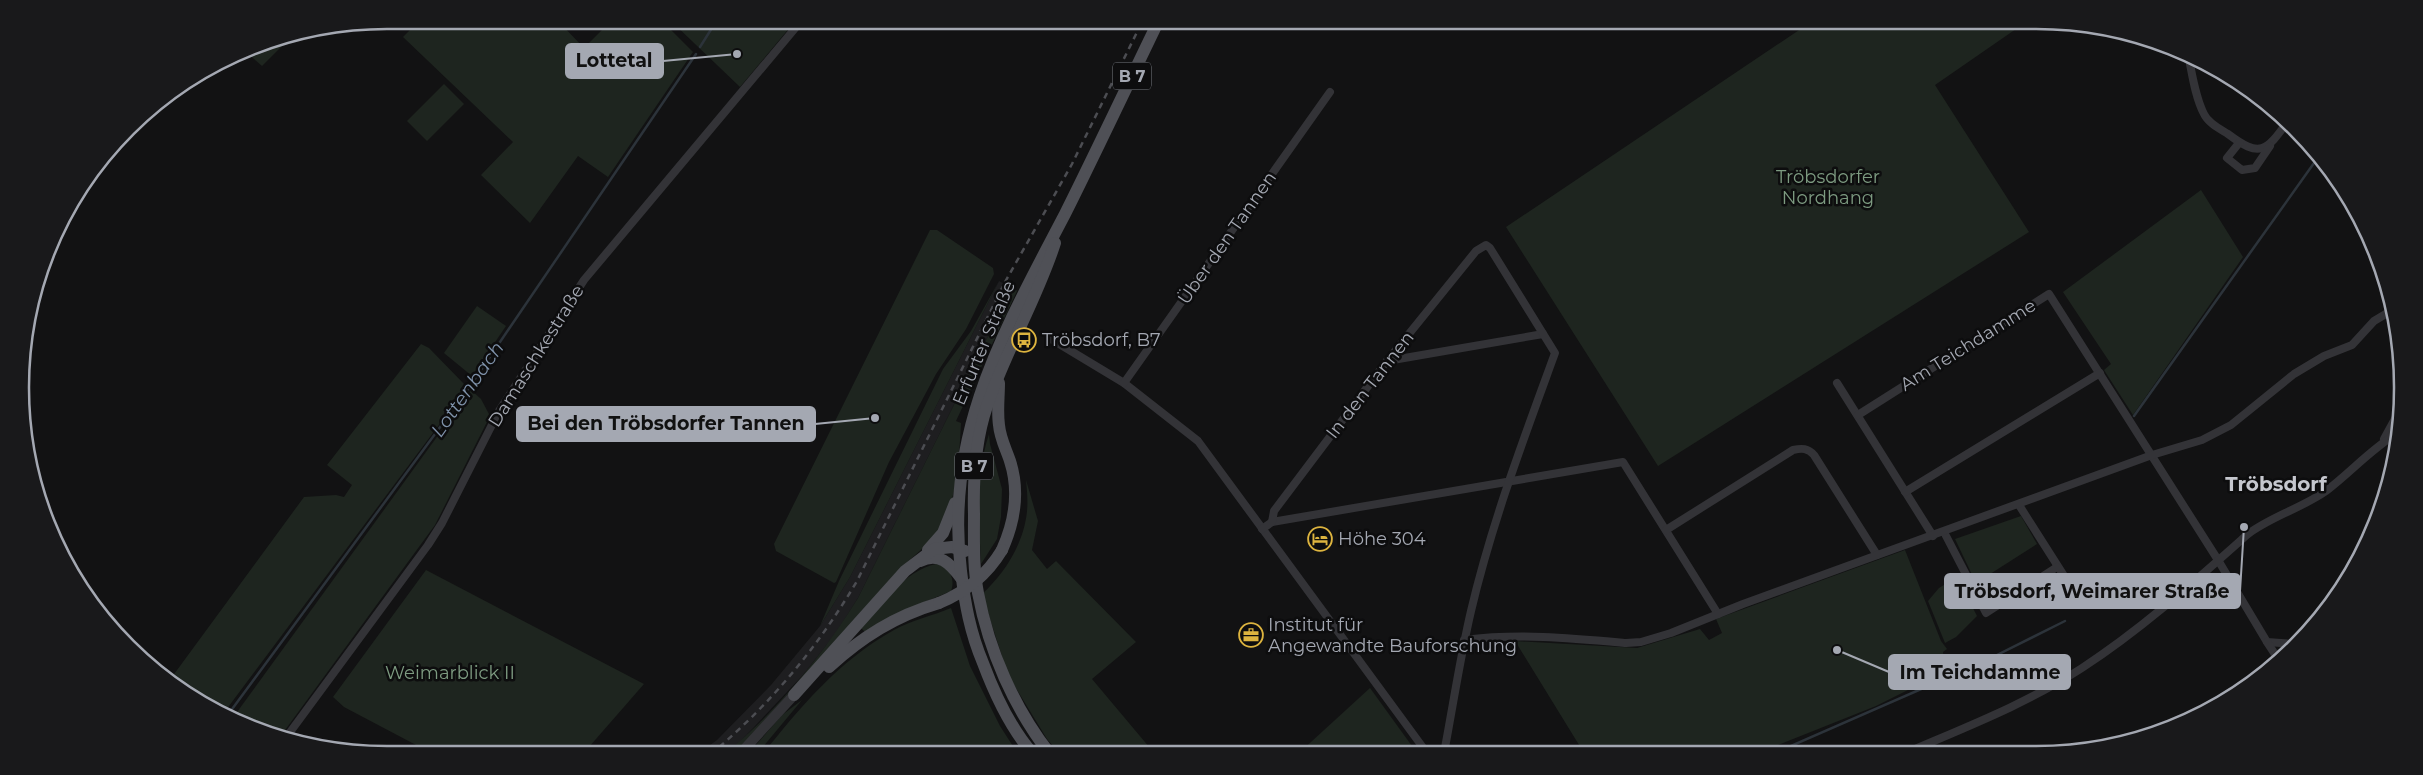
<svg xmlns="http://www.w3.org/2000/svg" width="2423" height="775" viewBox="0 0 2423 775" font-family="Montserrat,sans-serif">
<rect width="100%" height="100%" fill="#121213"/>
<path fill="#1e1e20" d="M999,281L1012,288L858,598L836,633L803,675L738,744L725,754H698L717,740L771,685L820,626L850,577Z"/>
<g fill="#1e251f">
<path d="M420,20H562L560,23L584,48L612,20H661L693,52L608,177L578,156L530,223L481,175L513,142L403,37Z"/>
<path d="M670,20H796L740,87Z"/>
<path d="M1814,20H2029L1935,85L2029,232L1658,466L1506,227Z"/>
<path d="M294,34L262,66L244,50L247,48Z"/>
<path d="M444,84L464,104L427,141L407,121Z"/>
<path d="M2201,190L2243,257L2133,415L2104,370L2111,364L2063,292Z"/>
<path d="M930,230H937L993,268L994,274L966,329L936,374L889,462L836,582L834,583L776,551L774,544Z"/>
<path d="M999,281L850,577L820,626L839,581L943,369L971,331Z"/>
<path d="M1013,286L1017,291L956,421L961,423C960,448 956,504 943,524C931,545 909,558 893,576C842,633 792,690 741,747L733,754H725C778,710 822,656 858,598Z"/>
<path d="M477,306L506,326L472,376L444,353Z"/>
<path d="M421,344L429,348L465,385V390L223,714L183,693L169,681L304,497L336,495L344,497L352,485L327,465Z"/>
<path d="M471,390L481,399L490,416L435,525L280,737L247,727L232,719Z"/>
<path d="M989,434L990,444L1002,489L1001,517L997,539L981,564C979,520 975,476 989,434Z"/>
<path d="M1026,480L1038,521L1032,550L1047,569L1056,561L1136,642L1092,679L1155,754H1060L1047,739L1008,675L982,594C1005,573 1024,543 1027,511C1028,501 1027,490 1026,480Z"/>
<path d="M2021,516L2037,544L1976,583L1955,539Z"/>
<path d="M1905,550L1941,641L1947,649L1943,652L1944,659L1929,666L1934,677L1876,706L1773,747L1774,750L1767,752L1584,753L1515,641L1637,648L1700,629L1709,640L1722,633L1716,619Z"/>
<path d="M936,564C949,565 956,580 951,591C921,604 892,613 865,632L861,628C882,604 904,571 936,564Z"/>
<path d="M426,570L644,684L582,755H435L344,707L333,697Z"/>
<path d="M1957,577L1977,616L1956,637L1945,643L1928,601L1939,588Z"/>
<path d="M951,608L970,666L1000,726L1018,754H763C799,708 841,659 894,630C912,620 932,616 951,608Z"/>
<path d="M1370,688L1417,753H1299Z"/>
<path d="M802,700L757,754H748L782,715Z"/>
</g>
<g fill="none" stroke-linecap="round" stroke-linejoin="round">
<g stroke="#2c333a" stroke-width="2.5">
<path d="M700,47L717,20"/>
<path d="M2134,416L2319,156"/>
<path d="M227,716L466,392L696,54"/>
<path d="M1777,752L1983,662L2065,621"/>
</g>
<g stroke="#333337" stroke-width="8">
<path d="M2188,54C2192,73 2195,97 2204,114C2208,123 2220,129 2228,134C2260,158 2266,152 2288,121"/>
<path d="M2239,143L2227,158L2242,170L2255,168L2270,146"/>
<path d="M1051,339L1124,383L1198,441L1427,753"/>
<path d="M1387,361L1543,334"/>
<path d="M1124,383L1330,92"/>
<path d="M1837,383L1933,536"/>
<path d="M1858,415L2049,294L2218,560L2267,642L2294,644"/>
<path d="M2384,439L2401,408"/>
<path d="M1905,492L2100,373"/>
<path d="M2019,505L2073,590L2086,603"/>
<path d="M1272,522L1623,462L1718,614"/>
<path d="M1262,529L1272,522L1274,511L1387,361L1476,251L1486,245L1490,248L1555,353C1524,438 1492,522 1471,611C1460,658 1453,706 1444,753"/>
<path d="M1666,530L1793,450C1802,448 1808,448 1814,455L1877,555"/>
<path d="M1944,532L1986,613L2057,567"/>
<path d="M1464,640C1519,633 1571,638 1626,643L1641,642L1671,633L1743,604L2152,455L2202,440L2231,425L2294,374L2324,356L2352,345L2374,321L2394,309"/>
<path d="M2267,642L2280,662"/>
<path d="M285,739L428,545L442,523L499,411L584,280L802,20"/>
<path d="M1908,752C1966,727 2028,703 2082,668C2142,629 2195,581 2248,534C2272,516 2302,508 2326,491C2351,472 2372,448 2399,432"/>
</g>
<path stroke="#333337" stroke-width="10" d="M740,754L794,695"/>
<g stroke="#4f5056" stroke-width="12">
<path d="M999,383C999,397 997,411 999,425C1000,438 1006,449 1010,461C1020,492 1015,521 1002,550"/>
<path d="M928,550L943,533L955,503"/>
<path d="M920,561C939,552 950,563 961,578"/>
<path d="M829,667C862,637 895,616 939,603"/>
<path d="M794,695L905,571L934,549L952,547L965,551"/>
<path d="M1033,754C1010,728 995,695 983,663C970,632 965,604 961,571C944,433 1004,331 1065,214C1097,150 1128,84 1159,20"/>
<path d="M1050,754C1014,708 989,651 978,593C973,567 974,540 974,514C973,477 975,441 987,406C1006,350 1037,299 1055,243"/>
</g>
<path stroke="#4c4d52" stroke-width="2.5" stroke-dasharray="6 5" stroke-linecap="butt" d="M711,754C770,705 818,647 857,581L1005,282L1072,164L1143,20"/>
<path stroke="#4f5056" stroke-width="12" d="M939,603C966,592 987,575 1002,550"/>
</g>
<defs>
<g id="bus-ring" transform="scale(1.25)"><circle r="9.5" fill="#0d0d0e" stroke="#ddb43f" stroke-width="1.5"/><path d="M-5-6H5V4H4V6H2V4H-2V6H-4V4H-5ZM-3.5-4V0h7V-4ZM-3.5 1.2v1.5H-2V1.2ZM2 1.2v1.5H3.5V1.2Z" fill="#ddb43f"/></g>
<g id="hotel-ring" transform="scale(1.25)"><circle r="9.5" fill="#0d0d0e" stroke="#ddb43f" stroke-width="1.5"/><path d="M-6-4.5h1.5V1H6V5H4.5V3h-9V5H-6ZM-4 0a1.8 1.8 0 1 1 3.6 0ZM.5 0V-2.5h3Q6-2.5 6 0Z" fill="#ddb43f"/></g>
<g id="office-ring" transform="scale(1.25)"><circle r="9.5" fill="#0d0d0e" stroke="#ddb43f" stroke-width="1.5"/><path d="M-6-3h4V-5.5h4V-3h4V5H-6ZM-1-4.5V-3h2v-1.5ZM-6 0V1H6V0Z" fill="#ddb43f"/></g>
</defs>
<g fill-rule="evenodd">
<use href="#bus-ring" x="1024" y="340"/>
<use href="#hotel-ring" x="1320" y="539"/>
<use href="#office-ring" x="1251" y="635"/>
</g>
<g text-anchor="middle" stroke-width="5" stroke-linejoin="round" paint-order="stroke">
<g fill="#0d0d0e" stroke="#777a81" stroke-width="1">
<rect x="1113" y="62.5" width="38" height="27" rx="4"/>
<rect x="955" y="452.5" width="38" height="27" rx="4"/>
</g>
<g font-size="16" font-weight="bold" fill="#a4a8b2">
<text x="1132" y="82">B 7</text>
<text x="974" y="472">B 7</text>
</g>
<g font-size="18" fill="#7d9b81" stroke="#0d0d0e">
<text x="1828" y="183">Tröbsdorfer<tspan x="1828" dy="21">Nordhang</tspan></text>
<text x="450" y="679">Weimarblick II</text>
</g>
<g font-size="18" fill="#a4a8b2" stroke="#0d0d0e">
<text transform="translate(1227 238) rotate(-55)" y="6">Über den Tannen</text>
<text transform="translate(984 343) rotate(-67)" y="6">Erfurter Straße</text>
<text transform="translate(1968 345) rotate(-32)" y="6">Am Teichdamme</text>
<text transform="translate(536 356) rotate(-58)" y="6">Damaschkestraße</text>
<text transform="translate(1370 385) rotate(-52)" y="6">In den Tannen</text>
</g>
<g font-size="18" fill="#a4a8b2" stroke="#0d0d0e" text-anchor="start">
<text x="1042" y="346">Tröbsdorf, B7</text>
<text x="1338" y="545">Höhe 304</text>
<text x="1268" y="631">Institut für<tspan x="1268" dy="21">Angewandte Bauforschung</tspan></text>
</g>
<g font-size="19" font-style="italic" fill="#7f92aa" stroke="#0d0d0e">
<text transform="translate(467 389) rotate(-55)" y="7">Lottenbach</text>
</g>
<g font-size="20" font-weight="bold" fill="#c5c7ce" stroke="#0d0d0e">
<text x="2276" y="491">Tröbsdorf</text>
</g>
</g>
<path d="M0 0H2423V775H0ZM387 29H2036A358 358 0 0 1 2394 387V388A358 358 0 0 1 2036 746H387A358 358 0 0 1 29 388V387A358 358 0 0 1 387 29Z" fill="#19191b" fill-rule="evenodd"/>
<path fill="none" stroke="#a4a8b2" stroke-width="2.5" d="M387 29H2036A358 358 0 0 1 2394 387V388A358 358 0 0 1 2036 746H387A358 358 0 0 1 29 388V387A358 358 0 0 1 387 29Z"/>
<path fill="none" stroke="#a4a8b2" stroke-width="2" d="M737 54L663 61M875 418L815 424M2244 527L2240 591M1837 650L1889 672"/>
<g fill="#a4a8b2" stroke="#0d0d0e" stroke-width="2">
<circle cx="737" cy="54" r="5"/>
<circle cx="875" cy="418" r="5"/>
<circle cx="2244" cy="527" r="5"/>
<circle cx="1837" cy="650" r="5"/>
</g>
<g fill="#a4a8b2" stroke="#a4a8b2" stroke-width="2">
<rect x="566" y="44" width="97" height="34" rx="5"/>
<rect x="517" y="407" width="298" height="34" rx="5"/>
<rect x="1945" y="574" width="295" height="34" rx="5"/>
<rect x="1889" y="655" width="181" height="34" rx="5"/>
</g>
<g font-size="19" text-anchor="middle" font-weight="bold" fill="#111">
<text x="614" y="67">Lottetal</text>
<text x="666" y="430">Bei den Tröbsdorfer Tannen</text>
<text x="2092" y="598">Tröbsdorf, Weimarer Straße</text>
<text x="1980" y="679">Im Teichdamme</text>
</g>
</svg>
